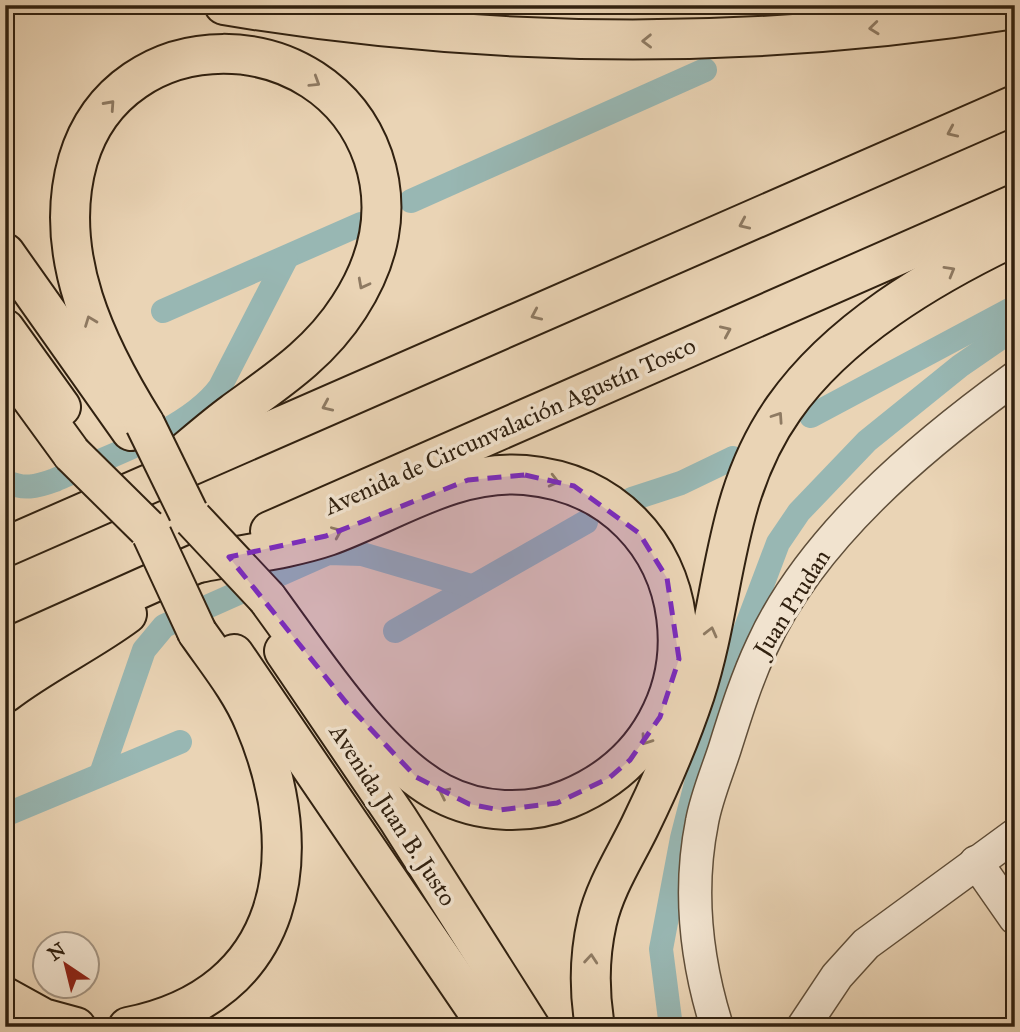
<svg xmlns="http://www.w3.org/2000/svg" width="1020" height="1032" viewBox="0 0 1020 1032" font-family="'IM FELL Great Primer',serif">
<rect width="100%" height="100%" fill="#ead4b5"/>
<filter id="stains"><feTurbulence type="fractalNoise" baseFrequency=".00286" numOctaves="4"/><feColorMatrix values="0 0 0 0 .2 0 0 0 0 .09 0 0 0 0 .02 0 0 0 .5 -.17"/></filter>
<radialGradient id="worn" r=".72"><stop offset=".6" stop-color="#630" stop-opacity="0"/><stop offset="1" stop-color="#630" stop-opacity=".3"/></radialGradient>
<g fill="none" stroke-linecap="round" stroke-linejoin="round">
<g stroke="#98b7b3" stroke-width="24">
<path d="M411,201L705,70"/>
<path d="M163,311L361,224"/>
<path d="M811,416L1015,307"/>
<path d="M5,481C24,490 36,487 55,480C105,457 188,431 220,387L286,259"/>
<path d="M632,499L681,483L733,458"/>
<path d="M395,631L586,522"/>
<path d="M101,774L144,650L164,626L328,553L362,554L471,586"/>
<path d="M5,815L180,742"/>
<path d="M671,1027L661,949L682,838L715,710L778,543L799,512L867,441L960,366L1015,328"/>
</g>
<g stroke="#5f4e39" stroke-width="35">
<g id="minor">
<path d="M976,862L1015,918"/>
<path d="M717,1027C696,960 688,892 702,822C706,799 716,775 724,751C735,716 746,680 762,646C811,538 920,447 1015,378"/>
<path d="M803,1027L837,976L866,944L1015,835"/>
</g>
</g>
<g stroke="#312110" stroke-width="42">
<g id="major">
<path d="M5,253L131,431"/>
<path d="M5,329L61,407"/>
<path d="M284,651L398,819L530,1027"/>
<path d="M234,654L488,1027"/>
</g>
</g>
<g stroke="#312110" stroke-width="42">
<g id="highway">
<path d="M224,5C486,49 752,51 1015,9"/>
<path d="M5,362L72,454"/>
<path d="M145,424C97,347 51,254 78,160C120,18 325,20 373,157C391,210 379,261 349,307C319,354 277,381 233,413C214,427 197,442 179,457"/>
<path d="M270,531L1015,204"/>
<path d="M5,547L1015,105"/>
<path d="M199,563C241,554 287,550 328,536C392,513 454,469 525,475C705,491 734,731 568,799C528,816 479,813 441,793C376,759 310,656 267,598"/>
<path d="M5,649L202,561"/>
<path d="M5,693C44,663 88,643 127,614"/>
<path d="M5,997L43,1018L76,1027"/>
<path d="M128,1027C288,995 310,853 254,722C241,690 217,661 197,632"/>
<path d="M595,1027C589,992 589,957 597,922C605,887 625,857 640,826C661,783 680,739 695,694C727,595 721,497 784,408C838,331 931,276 1015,236"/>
</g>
</g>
<use href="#minor" stroke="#f1e3cf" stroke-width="32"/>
<use href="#major" stroke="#ead4b5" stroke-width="38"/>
<use href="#highway" stroke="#ead4b5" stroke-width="38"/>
<g stroke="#312110" stroke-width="42" stroke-linecap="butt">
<g id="highway-bridge">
<path d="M145,424L188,512"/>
<path d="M72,454L147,528"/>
<path d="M193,519L267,598"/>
<path d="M152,535L197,632"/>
</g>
</g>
<use href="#highway-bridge" stroke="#ead4b5" stroke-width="38"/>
</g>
<defs><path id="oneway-chevron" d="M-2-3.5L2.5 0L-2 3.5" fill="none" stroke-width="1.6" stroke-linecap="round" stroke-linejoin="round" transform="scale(1.75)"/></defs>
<g stroke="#8e7a62">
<use href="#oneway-chevron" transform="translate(874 28) rotate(174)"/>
<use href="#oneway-chevron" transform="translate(647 41) rotate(179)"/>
<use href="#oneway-chevron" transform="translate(315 82) rotate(32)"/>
<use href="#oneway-chevron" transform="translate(110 105) rotate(-48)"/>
<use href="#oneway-chevron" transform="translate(952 132) rotate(156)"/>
<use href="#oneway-chevron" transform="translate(744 224) rotate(156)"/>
<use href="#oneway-chevron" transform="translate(950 271) rotate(-30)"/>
<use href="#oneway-chevron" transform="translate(363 284) rotate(118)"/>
<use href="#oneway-chevron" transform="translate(536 315) rotate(156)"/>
<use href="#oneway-chevron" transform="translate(90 321) rotate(-111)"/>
<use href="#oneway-chevron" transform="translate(726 331) rotate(-24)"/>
<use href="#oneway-chevron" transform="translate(327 406) rotate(156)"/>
<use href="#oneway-chevron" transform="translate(778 417) rotate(-56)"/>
<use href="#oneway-chevron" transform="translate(554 481) rotate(14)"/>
<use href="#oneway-chevron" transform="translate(337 532) rotate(-23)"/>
<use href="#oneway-chevron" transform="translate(711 632) rotate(-76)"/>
<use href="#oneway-chevron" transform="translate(646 740) rotate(125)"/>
<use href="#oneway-chevron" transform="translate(444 793) rotate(-154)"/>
<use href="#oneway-chevron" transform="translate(591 959) rotate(-85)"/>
</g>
<path fill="#7b2cbf" fill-opacity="0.2" stroke="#7b2cbf" stroke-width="5" stroke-dasharray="14 9" stroke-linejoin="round" d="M525,475L574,486L639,533L667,578L679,659L660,717L630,760L609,778L557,803L500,810L469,804L416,777L349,706L229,557L326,536L468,480Z"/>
<g text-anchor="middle" stroke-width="7" stroke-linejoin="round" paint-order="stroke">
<g font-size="24" fill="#312110" stroke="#f1e3cf">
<text transform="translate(510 426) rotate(-24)" y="8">Avenida de Circunvalación Agustín Tosco</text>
<text transform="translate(792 603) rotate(-58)" y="8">Juan Prudan</text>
<text transform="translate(393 815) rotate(57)" y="8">Avenida Juan B. Justo</text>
</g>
</g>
<rect width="1020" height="1032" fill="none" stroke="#ead4b5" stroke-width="28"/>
<rect x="7" y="7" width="1006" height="1018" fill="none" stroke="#312110" stroke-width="3.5"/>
<rect x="14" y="14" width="992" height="1004" fill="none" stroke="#312110" stroke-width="2"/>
<g transform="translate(66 965) rotate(325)"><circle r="33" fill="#f1e3cf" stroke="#a49583" stroke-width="2"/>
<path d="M0-5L12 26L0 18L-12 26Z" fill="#8f2418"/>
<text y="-10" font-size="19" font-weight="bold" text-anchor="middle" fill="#312110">N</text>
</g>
<rect width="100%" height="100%" filter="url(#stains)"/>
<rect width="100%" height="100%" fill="url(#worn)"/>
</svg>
